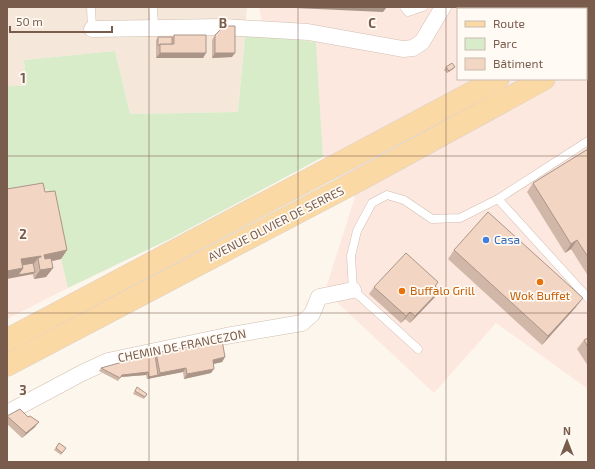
<svg xmlns="http://www.w3.org/2000/svg" width="595" height="469" viewBox="0 0 595 469" font-family="'Exo 2',sans-serif">
<rect width="100%" height="100%" fill="#fdf6ec"/>
<path fill="#f5e8da" d="M7,7H247L238,112L130,114L115,51L24,60L26,86H7Z"/>
<g fill="#fde8e0" fill-rule="evenodd">
<path d="M259,7H588V389L496,323L434,393L325,291L355,197L323,157L315,28L262,22ZM458,9H586V79H458Z"/>
<path d="M47,189L61,259L68,288L7,319V197L37,192Z"/>
</g>
<path fill="#d8ecc9" d="M245,34L316,42L323,157L168,240L68,288L61,259L47,189L7,197V86H26L24,60L115,51L130,114L238,112Z"/>
<g fill="none" stroke-linecap="round" stroke-linejoin="round">
<g stroke="#d1beb0" stroke-width="9">
<g id="lane">
<path d="M91,7L92,29"/>
<path d="M153,7L154,28"/>
<path d="M404,7L408,12L423,7"/>
<path d="M588,141L498,199L588,298"/>
<path d="M418,349L353,290L351,256L357,231L372,203L387,195L404,200L432,219L460,218L498,199"/>
</g>
</g>
<g stroke="#d1beb0" stroke-width="17">
<g id="street">
<path d="M92,29L223,27L308,32L403,49L413,48L422,42L443,7"/>
<path d="M7,413L82,373L108,361L226,336L302,323L312,314L319,297L353,290"/>
</g>
</g>
<g stroke="#dad1cd" stroke-width="23">
<g id="primary">
<path d="M586,27L588,26"/>
<path d="M586,55L588,53"/>
<path d="M7,340L498,79"/>
<path d="M7,365L361,179L544,79"/>
</g>
</g>
<use href="#lane" stroke="#fff" stroke-width="8"/>
<use href="#street" stroke="#fff" stroke-width="16"/>
<use href="#primary" stroke="#fbd9a5" stroke-width="22"/>
</g>
<g fill="#d1b7a8">
<path d="M174,35L206,53L203,58H156V40L158,37H172Z"/>
<path d="M215,35L232,57L212,58V40Z"/>
<path d="M446,67L453,69L447,73L444,70Z"/>
<path d="M588,149V276L571,249L565,253L527,192L533,183Z"/>
<path d="M7,189L45,192L67,250L61,259L51,261L53,268L46,277L34,279Z"/>
<path d="M454,250L576,307L542,345L448,259Z"/>
<path d="M435,286V297L410,323L405,319L401,323L369,294L374,287Z"/>
<path d="M588,338V366L577,349L584,340Z"/>
<path d="M156,353L225,357L222,362L213,364L211,373L184,379L183,372L147,379L146,375L121,377L118,381L99,371L101,368L155,355Z"/>
<path d="M135,390L147,394L144,399L133,394Z"/>
<path d="M7,416L35,427L22,438L7,424Z"/>
<path d="M59,443L66,448L61,455L54,450Z"/>
</g>
<g fill="#aa9588">
<path d="M273,7H387L383,12Z"/>
<path d="M160,53H206L203,58H156Z"/>
<path d="M215,53H235L232,57L212,58Z"/>
<path d="M455,67L453,69L447,73L449,71Z"/>
<path d="M577,240L571,249L565,253L571,244Z"/>
<path d="M67,250L61,259L39,264L44,255Z"/>
<path d="M41,256L38,259V258L33,265L17,268L21,259Z"/>
<path d="M23,268L35,272L33,274L7,279V271Z"/>
<path d="M53,268L46,277L34,279L40,270Z"/>
<path d="M440,290L435,297L410,323L415,316Z"/>
<path d="M583,298L576,307L542,345L548,336Z"/>
<path d="M410,312L405,319L401,323L406,316Z"/>
<path d="M225,357L222,362L209,365L213,360Z"/>
<path d="M186,368L183,372L147,379L149,377L158,375L160,373Z"/>
<path d="M214,369L211,373L184,379L187,374Z"/>
<path d="M148,372L146,375L120,377L122,375Z"/>
<path d="M39,422L35,427L22,438L26,433Z"/>
</g>
<g fill="#f3d5c3" stroke="#aa9588">
<path d="M224,26H235V53H215V35Z"/>
<path d="M174,35H206V53H160V44H174Z"/>
<path d="M158,37H172V44H160L158,46Z"/>
<path d="M452,63L455,67L449,71L446,67Z"/>
<path d="M588,149V257L577,240L571,244L533,183Z"/>
<path d="M43,183L45,192L55,191L67,250L44,255L45,259L51,258L53,268L40,270L38,258L41,257V256L21,259L23,268L7,271V189Z"/>
<path d="M488,212L583,298L548,336L454,250Z"/>
<path d="M406,253L438,282L435,286L440,290L415,316L410,312L406,316L374,287Z"/>
<path d="M33,263L35,272L18,275L23,268L22,265Z"/>
<path d="M588,338V347L584,340Z"/>
<path d="M222,340L225,357L213,360L214,369L187,374L186,368L160,373L156,353Z"/>
<path d="M155,355L158,375L149,377L148,372L122,375L120,378L101,368L126,361Z"/>
<path d="M137,387L147,394L145,397L135,391Z"/>
<path d="M20,409L28,417L30,416L39,422L26,433L7,416Z"/>
<path d="M59,443L66,448L62,453L56,448Z"/>
</g>
<path fill="none" stroke="#7a5c4d" stroke-width="1" stroke-opacity="0.55" d="M149,7V462M298,7V462M446,7V462M7,156H588M7,313H588"/>
<circle fill="#3f7fe0" stroke="#fffaf3" stroke-width="1.5" cx="486" cy="240" r="4"/>
<g fill="#e8710a" stroke="#fffaf3" stroke-width="1.5">
<circle cx="540" cy="282" r="4"/>
<circle cx="402" cy="291" r="4"/>
</g>
<g text-anchor="middle" stroke-width="3.5" stroke-linejoin="round" paint-order="stroke">
<g font-size="12" fill="#7a5c4d" stroke="#fffaf3">
<text transform="translate(276 224) rotate(-27)" y="4">AVENUE OLIVIER DE SERRES</text>
<text transform="translate(182 346) rotate(-11)" y="4">CHEMIN DE FRANCEZON</text>
</g>
<g font-size="12" fill="#366cbe" stroke="#fffaf3" text-anchor="start">
<text x="494" y="244">Casa</text>
</g>
<g font-size="12" fill="#c56008" stroke="#fffaf3" text-anchor="start">
<text x="410" y="295">Buffalo Grill</text>
<text x="540" y="300" text-anchor="middle">Wok Buffet</text>
</g>
</g>
<g font-size="13" text-anchor="middle" font-weight="bold" fill="#7a5c4d" stroke="#fffaf3" stroke-width="3.5" stroke-linejoin="round" paint-order="stroke">
<text x="223" y="28">B</text>
<text x="372" y="28">C</text>
<text x="23" y="83">1</text>
<text x="23" y="239">2</text>
<text x="23" y="395">3</text>
</g>
<rect width="595" height="469" fill="none" stroke="#7a5c4d" stroke-width="16"/>
<rect x="457" y="8" width="130" height="72" fill="#fffaf3" stroke="#cabbb1"/>
<rect x="465" y="21" width="20" height="6" fill="#fbd9a5" stroke="#cabbb1"/>
<text x="493" y="28" font-size="12" fill="#7a5c4d">Route</text>
<rect x="465" y="38" width="20" height="12" fill="#d8ecc9" stroke="#cabbb1"/>
<text x="493" y="48" font-size="12" fill="#7a5c4d">Parc</text>
<rect x="465" y="58" width="20" height="12" fill="#f3d5c3" stroke="#cabbb1"/>
<text x="493" y="68" font-size="12" fill="#7a5c4d">Bâtiment</text>
<g transform="translate(567 441)" stroke="#fffaf3" stroke-width="3" paint-order="stroke">
<path d="M0-3L7 15L0 10L-7 15Z" fill="#7a5c4d"/>
<text y="-6" font-size="11" font-weight="bold" text-anchor="middle" fill="#7a5c4d">N</text>
</g>
<path d="M10 26v6h102v-6" fill="none" stroke="#7a5c4d" stroke-width="2"/>
<text x="16" y="26" font-size="12" fill="#7a5c4d" stroke="#fffaf3" stroke-width="3" paint-order="stroke">50 m</text>
</svg>
